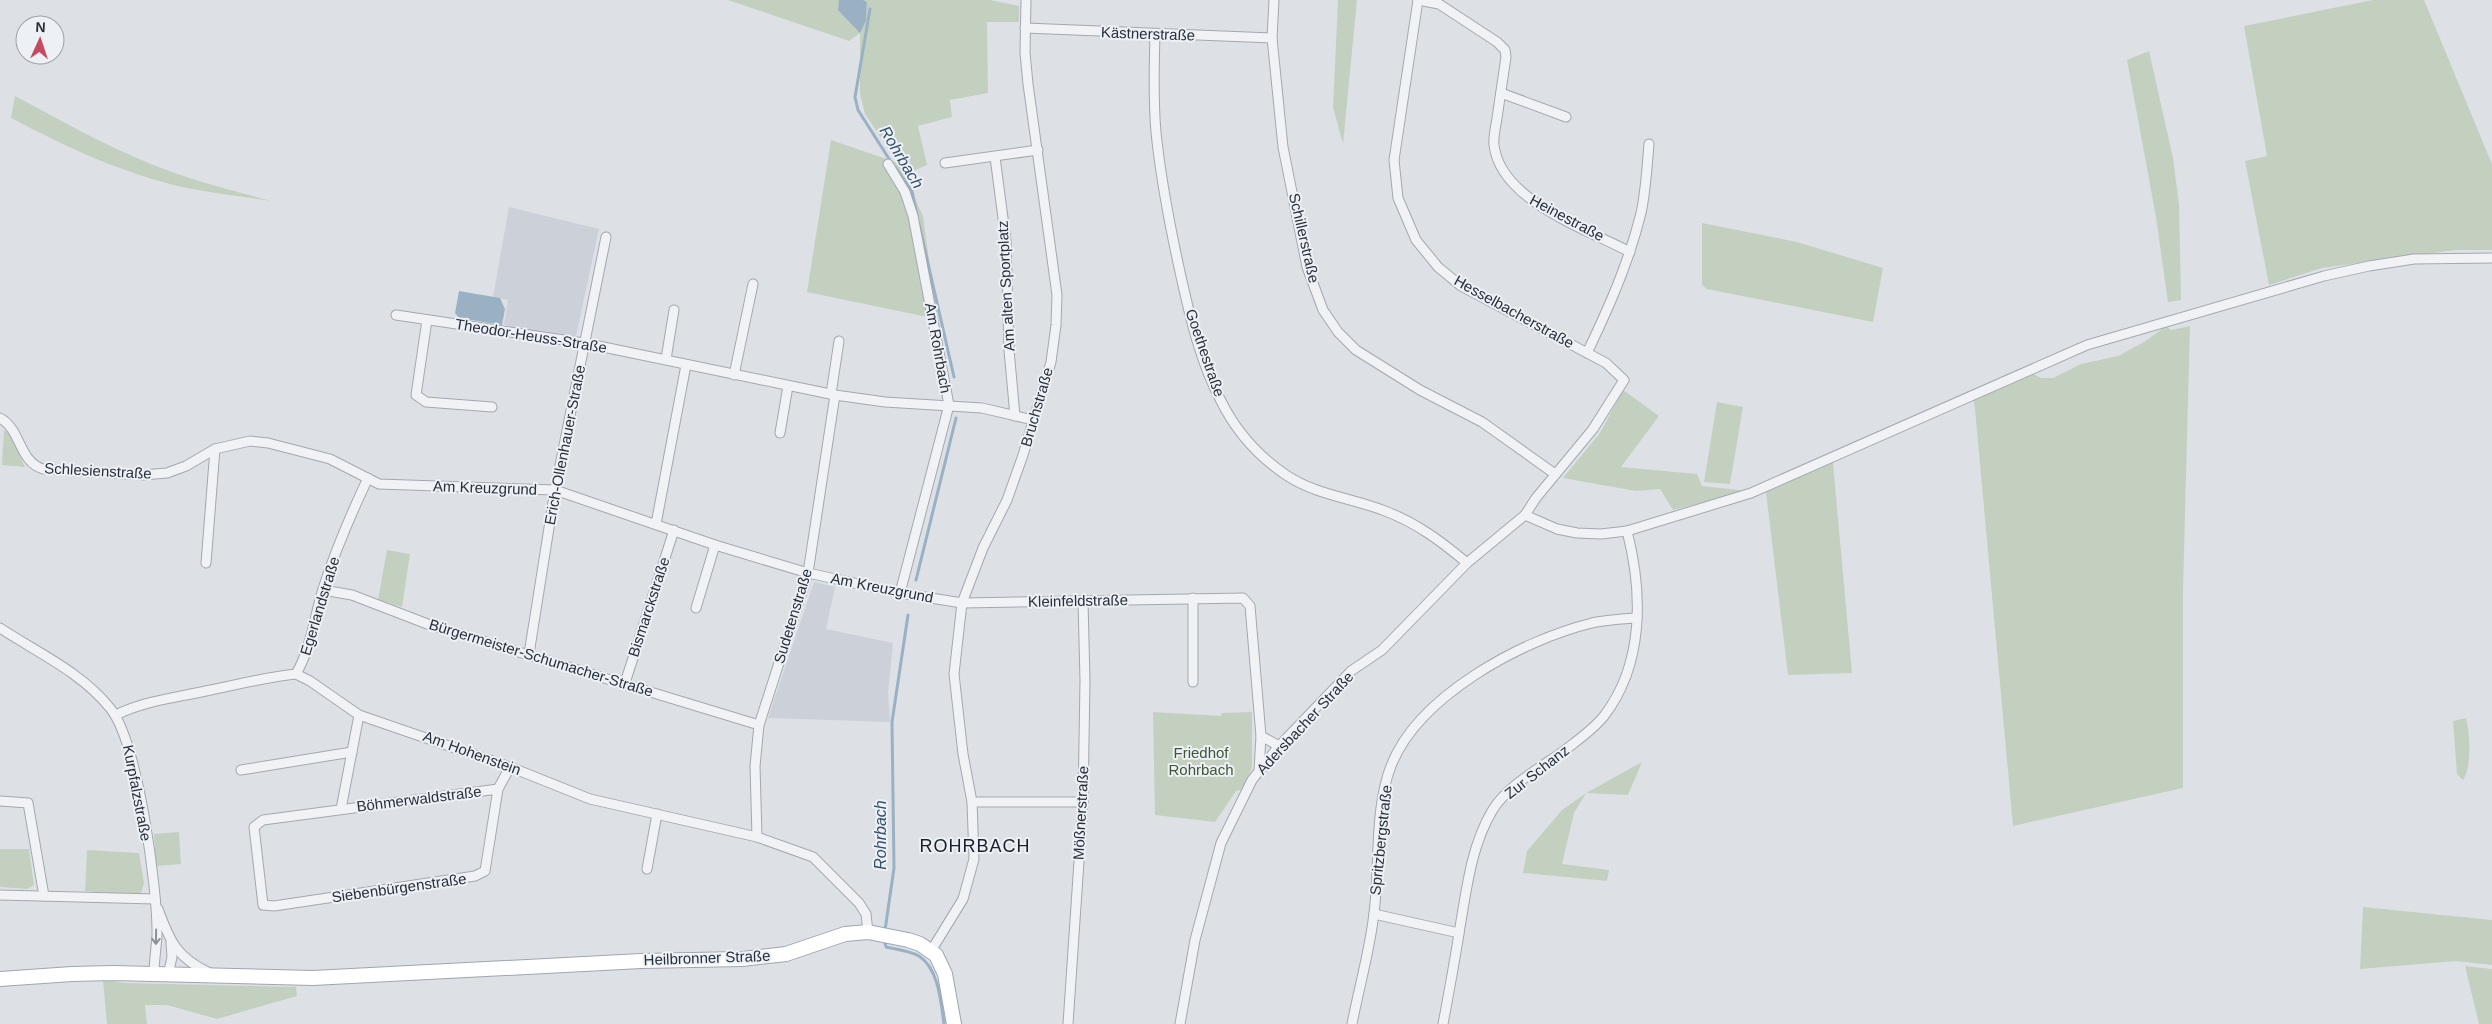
<svg xmlns="http://www.w3.org/2000/svg" width="2492" height="1024" viewBox="0 0 2492 1024" font-family="Helvetica,sans-serif">
<rect width="100%" height="100%" fill="#dde1e6"/>
<g fill="#ccd0d8">
<path d="M509,207L599,229L576,336L504,325L508,300L493,297Z"/>
<path d="M814,582L835,587L826,629L893,643L888,693L890,722L768,718Z"/>
</g>
<g fill="#c4d0bf">
<path d="M728,0H839V10L860,32L866,21L867,2L863,0H990L1019,6V22H987L988,93L950,100L952,117L918,126L927,165L904,175L923,216L937,319L807,292L831,140L898,163L865,114L860,94V33L849,41Z"/>
<path d="M1338,0H1357L1343,144L1333,107Z"/>
<path d="M2373,0H2424L2492,164V250H2456L2322,268L2269,285L2245,161L2267,156L2244,26Z"/>
<path d="M2149,51L2173,158L2179,204L2181,300L2168,302L2156,217L2127,60Z"/>
<path d="M15,96C60,120 104,145 151,164C190,180 231,190 271,201C245,197 218,194 192,189C128,176 68,148 11,118Z"/>
<path d="M1702,223L1797,242L1883,268L1873,322L1707,289L1702,285Z"/>
<path d="M2166,326L2171,330L2190,326L2183,590V788L2013,826L1975,409L1972,392L2026,370L2041,378H2053L2081,364L2118,356L2144,342Z"/>
<path d="M1623,390L1659,416L1621,467L1697,474L1702,486L1748,491L1673,510L1660,489L1636,491L1563,478L1600,433Z"/>
<path d="M1717,402L1743,407L1730,484L1704,482Z"/>
<path d="M4,430L10,434L25,467L2,465Z"/>
<path d="M1832,453L1852,673L1788,675L1765,484Z"/>
<path d="M387,550L410,554L402,607L378,600Z"/>
<path d="M1153,712L1221,716L1222,713L1252,712V767L1243,789L1236,791L1215,822L1155,815Z"/>
<path d="M2466,718C2470,734 2472,767 2463,780L2457,774L2453,721Z"/>
<path d="M1642,762L1628,795L1586,793L1574,813L1562,864L1609,870L1607,881L1523,873L1527,851L1562,810L1586,793Z"/>
<path d="M179,832L181,864L156,866L154,834Z"/>
<path d="M0,849H29L34,885L27,889L0,887Z"/>
<path d="M87,850L139,853L144,883L141,893L130,894L85,891Z"/>
<path d="M2363,907L2492,920V965L2456,961L2360,969Z"/>
<path d="M2465,966L2492,969V1024H2479Z"/>
<path d="M103,980L124,983L296,987L297,996L217,1019L167,1005H145L147,1024H107Z"/>
</g>
<g fill="#9ab1c4">
<path d="M839,0H863L867,2L866,21L860,33L838,10Z"/>
<path d="M459,291L500,298L505,309L502,325L459,318L455,313Z"/>
</g>
<g fill="none" stroke-linecap="round" stroke-linejoin="round">
<g stroke="#9ab1c4" stroke-width="3">
<path d="M870,9L855,97L858,110L891,162"/>
<path d="M895,167L912,191L917,215"/>
<path d="M919,224L954,377"/>
<path d="M916,580L956,418"/>
<path d="M885,930L894,868L892,722L908,615"/>
<path d="M884,939L886,947C896,949 910,951 919,956C939,969 941,1003 944,1024"/>
</g>
<g stroke="#a3a8b0" stroke-width="11">
<g id="street">
<path d="M1274,0L1272,38L1283,147L1307,267L1323,310L1338,332L1356,350L1420,390L1482,422L1555,474"/>
<path d="M1418,0L1439,4L1497,42L1505,50L1506,57C1503,78 1500,98 1497,118C1496,126 1493,136 1494,145C1500,200 1586,229 1630,252"/>
<path d="M1025,28L1272,38"/>
<path d="M1155,34C1154,67 1153,100 1156,132C1161,182 1171,232 1182,281C1191,321 1201,363 1220,399C1235,430 1258,456 1286,475C1316,495 1352,498 1385,511C1417,523 1442,542 1467,563"/>
<path d="M1501,93L1566,117"/>
<path d="M995,157L1006,241L1009,350L1015,416"/>
<path d="M945,163L1038,150"/>
<path d="M888,164L905,192L913,216L949,405L900,593"/>
<path d="M396,315L584,343L835,395L885,402L982,408L1033,420"/>
<path d="M427,320L416,395L426,402L492,407"/>
<path d="M1587,353C1609,307 1629,262 1641,213C1646,190 1647,166 1649,144"/>
<path d="M666,359L674,310"/>
<path d="M734,375L753,284"/>
<path d="M831,394L839,341"/>
<path d="M0,418C21,429 19,462 43,469L143,475L167,473L186,466L215,449L250,441L268,443L330,459L379,484L555,490L715,545L808,573L900,593L962,603L1243,598L1250,606L1261,736L1279,746"/>
<path d="M780,433L788,386"/>
<path d="M1525,515L1557,529L1577,533L1601,534L1627,531L1751,493L2087,345L2324,276L2369,266L2414,259L2492,258"/>
<path d="M656,524L686,365"/>
<path d="M206,563L215,449"/>
<path d="M323,590L352,595L430,625L759,725"/>
<path d="M1193,598V682"/>
<path d="M696,608L715,545"/>
<path d="M0,628C38,653 81,672 110,708C138,742 158,890 157,936C156,949 154,962 154,974"/>
<path d="M529,654L555,490L606,237"/>
<path d="M296,674L310,681L359,715L510,767L590,799L757,837L813,857L859,903L866,914L868,932"/>
<path d="M625,683L674,530"/>
<path d="M116,715C141,702 173,698 201,692C233,686 264,677 296,674C311,648 314,618 323,589C335,551 351,514 368,478"/>
<path d="M241,770L352,752"/>
<path d="M1259,771L1261,736"/>
<path d="M498,789L263,820L254,827L263,905L274,906L475,876L485,871L498,789L510,767"/>
<path d="M0,801L28,803L44,896"/>
<path d="M972,802H1083"/>
<path d="M341,809L359,715"/>
<path d="M757,837L755,766L759,725L808,573L835,395"/>
<path d="M647,869L657,814"/>
<path d="M0,895L155,899"/>
<path d="M158,909C170,942 177,958 210,973"/>
<path d="M1374,914L1459,933"/>
<path d="M931,951L963,899L974,859L972,802L963,754L954,674L962,603L983,548L1007,500L1023,455L1051,362L1056,325L1057,295L1028,84L1025,53L1026,0"/>
<path d="M168,975L172,957L171,943"/>
<path d="M1068,1024L1083,802L1085,681L1083,601"/>
<path d="M1180,1024L1195,940L1221,843L1252,780L1279,746L1351,671L1382,650L1467,563L1525,515L1536,498L1593,429L1624,380L1606,363L1461,286L1438,267L1416,240L1398,198L1394,160L1418,0"/>
<path d="M1352,1024C1359,987 1370,950 1374,913C1380,866 1374,809 1391,766C1418,696 1522,640 1592,623C1606,620 1622,619 1637,618"/>
<path d="M1443,1024C1449,992 1455,960 1460,927C1467,887 1471,847 1492,811C1506,787 1538,769 1561,753C1575,742 1592,731 1604,716C1644,664 1643,593 1627,531"/>
</g>
</g>
<g stroke="#9ea6b1" stroke-width="16">
<path id="primary" d="M0,979L72,974L113,973L313,978L641,961L742,959L786,954L845,934L868,932L908,940L920,944L936,955L945,974L954,1024"/>
</g>
<use href="#street" stroke="#f0f2f5" stroke-width="9"/>
<use href="#primary" stroke="#fff" stroke-width="14"/>
</g>
<defs><path id="oneway-shaft" d="M-6 0H5M1.5-3L5.5 0L1.5 3" fill="none" stroke-width="1.6" stroke-linecap="round" stroke-linejoin="round" transform="scale(1.25)"/></defs>
<use stroke="#8c9198" href="#oneway-shaft" transform="translate(156 937) rotate(91)"/>
<g text-anchor="middle" stroke-width="4" stroke-linejoin="round" paint-order="stroke">
<g font-size="15" fill="#28303c" stroke="#edf0f4">
<text transform="translate(1148 34) rotate(2)" y="5">Kästnerstraße</text>
<text transform="translate(1567 218) rotate(28)" y="5">Heinestraße</text>
<text transform="translate(1304 238) rotate(77)" y="5">Schillerstraße</text>
<text transform="translate(1006 286) rotate(-93)" y="5">Am alten Sportplatz</text>
<text transform="translate(1514 312) rotate(29)" y="5">Hesselbacherstraße</text>
<text transform="translate(531 336) rotate(9)" y="5">Theodor-Heuss-Straße</text>
<text transform="translate(938 348) rotate(80)" y="5">Am Rohrbach</text>
<text transform="translate(1205 353) rotate(71)" y="5">Goethestraße</text>
<text transform="translate(1037 407) rotate(-74)" y="5">Bruchstraße</text>
<text transform="translate(565 445) rotate(-79)" y="5">Erich-Ollenhauer-Straße</text>
<text transform="translate(98 471) rotate(3)" y="5">Schlesienstraße</text>
<text transform="translate(485 488) rotate(2)" y="5">Am Kreuzgrund</text>
<text transform="translate(882 588) rotate(11)" y="5">Am Kreuzgrund</text>
<text transform="translate(1078 601) rotate(-1)" y="5">Kleinfeldstraße</text>
<text transform="translate(320 606) rotate(-73)" y="5">Egerlandstraße</text>
<text transform="translate(649 607) rotate(-72)" y="5">Bismarckstraße</text>
<text transform="translate(793 616) rotate(-73)" y="5">Sudetenstraße</text>
<text transform="translate(541 658) rotate(17)" y="5">Bürgermeister-Schumacher-Straße</text>
<text transform="translate(1305 723) rotate(-47)" y="5">Adersbacher Straße</text>
<text transform="translate(472 753) rotate(20)" y="5">Am Hohenstein</text>
<text transform="translate(1537 772) rotate(-38)" y="5">Zur Schanz</text>
<text transform="translate(137 793) rotate(79)" y="5">Kurpfalzstraße</text>
<text transform="translate(419 799) rotate(-7)" y="5">Böhmerwaldstraße</text>
<text transform="translate(1081 813) rotate(-87)" y="5">Mößnerstraße</text>
<text transform="translate(1381 840) rotate(-84)" y="5">Spritzbergstraße</text>
<text transform="translate(399 888) rotate(-8)" y="5">Siebenbürgenstraße</text>
<text transform="translate(707 958) rotate(-2)" y="5">Heilbronner Straße</text>
</g>
<g font-size="15" fill="#3e5736" stroke="#edf0f4">
<text x="1201" y="758">Friedhof<tspan x="1201" dy="17">Rohrbach</tspan></text>
</g>
<g font-size="16" font-style="italic" fill="#35506d" stroke="#edf0f4">
<text transform="translate(902 157) rotate(59)" y="6">Rohrbach</text>
<text transform="translate(880 835) rotate(-90)" y="6">Rohrbach</text>
</g>
<g font-size="18" letter-spacing="1" fill="#1a212c" stroke="#edf0f4">
<text x="975" y="852">ROHRBACH</text>
</g>
</g>
<g transform="translate(40 40) rotate(3)"><circle r="24" fill="#edf0f4" stroke="#9ea3aa"/>
<path d="M0-4L9 19L0 12L-9 19Z" fill="#c54961"/>
<text y="-8" font-size="14" font-weight="bold" text-anchor="middle" fill="#28303c">N</text>
</g>
</svg>
